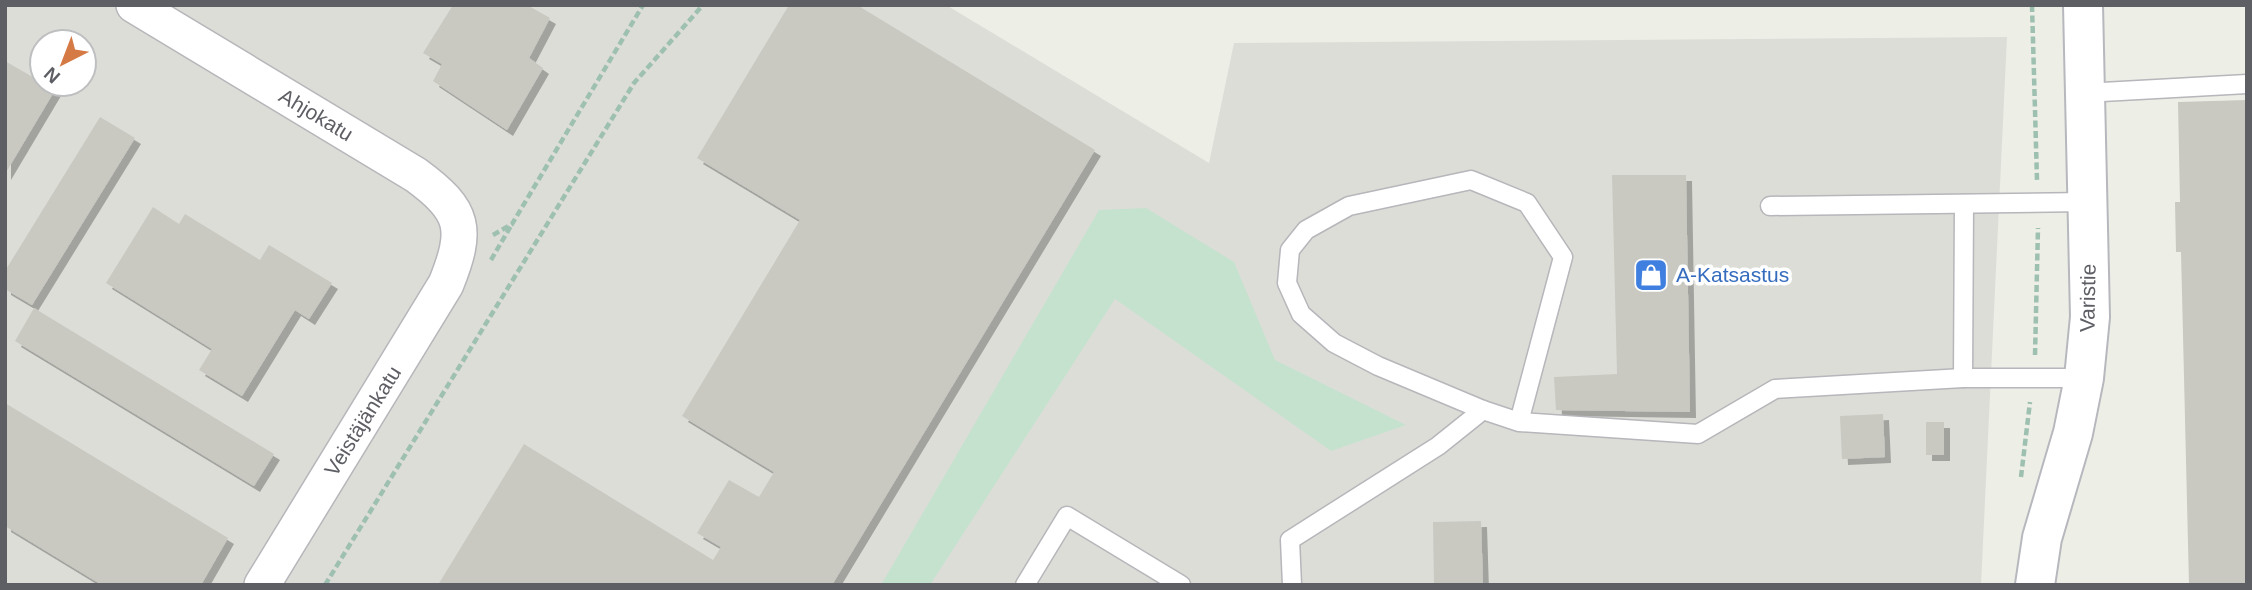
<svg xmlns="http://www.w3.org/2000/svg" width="2252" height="590" viewBox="0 0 2252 590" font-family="Helvetica,sans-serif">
<defs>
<filter id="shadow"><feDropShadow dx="6" dy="6" stdDeviation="0" flood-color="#0004"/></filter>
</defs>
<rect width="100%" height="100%" fill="#edeee6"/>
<path fill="#ddddd8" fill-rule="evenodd" d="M5,5H946L1209,163L1234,43L2007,37L1981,585H5ZM42,42H84V84H42Z"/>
<path fill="#c5e2ce" d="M1146,208L1234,262L1275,360L1406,425L1331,451L1115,299L930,585H881L1099,210Z"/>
<g fill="#c9c9c2" filter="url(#shadow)">
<path d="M453,5H527L550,18L529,58L543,68L507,130L433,81L442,64L423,53Z"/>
<path d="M789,5H857L1095,150L832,585H438L524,444L713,560L721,547L697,533L729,480L759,497L774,472L682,416L800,220L697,158Z"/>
<path d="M5,61L55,90L5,174Z"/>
<path d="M2247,100V585H2189L2181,252H2176L2175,202H2180L2178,102Z"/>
<path d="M100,117L135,138L32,305L5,289V271Z"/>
<path d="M1612,175H1686L1690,412L1556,410L1554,377L1617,374Z"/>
<path d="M153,207L179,224L185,214L260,260L269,245L332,283L309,319L295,310L242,396L199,370L212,349L106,283Z"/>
<path d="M34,308L274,454L254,486L15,341Z"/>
<path d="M5,403L228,538L201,585H102L5,526Z"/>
<path d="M1883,414L1885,457L1842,459L1840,416Z"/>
<rect x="1926" y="422" width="18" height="33"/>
<path d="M1481,521L1483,585H1434L1433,522Z"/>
</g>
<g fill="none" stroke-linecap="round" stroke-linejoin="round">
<g stroke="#b6b6bb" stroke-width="21">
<g id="lane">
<path d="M2084,93L2247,84"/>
<path d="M1770,206L2087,202"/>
<path d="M1963,378L1964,204"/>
<path d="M1519,422L1563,257L1527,203L1471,180L1349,206L1306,230L1290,250L1287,283L1301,314L1334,343L1378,366L1483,410L1519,422L1698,434L1775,389L1963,378H2084"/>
<path d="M1025,585L1067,516L1181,585"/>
<path d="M1292,585L1290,540L1438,446L1483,410"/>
</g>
</g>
<g stroke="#b6b6bb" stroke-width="38">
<path id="street" d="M134,5L416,175C465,211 468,229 446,284L262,585"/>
</g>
<g stroke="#b7b8be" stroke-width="42">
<path id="secondary" d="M2035,585L2042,538L2073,433L2084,378L2090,317L2083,5"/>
</g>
<g stroke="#9ec0b1" stroke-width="4.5" stroke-dasharray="7 3.5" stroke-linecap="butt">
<path d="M2032,5L2037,180"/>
<path d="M493,235L512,224L643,5"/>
<path d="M491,260L512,224"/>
<path d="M2035,355L2038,228"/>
<path d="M2021,477L2030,402"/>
<path d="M325,585L634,83L703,5"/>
</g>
<use href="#lane" stroke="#fff" stroke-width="18"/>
<use href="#street" stroke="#fff" stroke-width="35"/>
<use href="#secondary" stroke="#fff" stroke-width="38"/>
</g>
<defs>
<g id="shop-square" transform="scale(1.75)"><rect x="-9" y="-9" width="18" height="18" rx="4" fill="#3f7fe0" stroke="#fff"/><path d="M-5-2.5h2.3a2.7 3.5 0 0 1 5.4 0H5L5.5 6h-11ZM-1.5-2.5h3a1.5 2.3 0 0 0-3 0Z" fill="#fff"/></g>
</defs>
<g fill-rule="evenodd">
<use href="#shop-square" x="1651" y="275"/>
</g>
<g text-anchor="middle" stroke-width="7" stroke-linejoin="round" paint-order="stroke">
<g font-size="21" fill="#5d5f64" stroke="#fff">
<text transform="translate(316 115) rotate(31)" y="7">Ahjokatu</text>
<text transform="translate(2088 298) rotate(-89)" y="7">Varistie</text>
<text transform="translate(363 421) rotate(-58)" y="7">Veistäjänkatu</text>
</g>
<g font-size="21" fill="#366cbe" stroke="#fff" text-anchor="start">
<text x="1676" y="282">A-Katsastus</text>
</g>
</g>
<rect width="2252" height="590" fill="none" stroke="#5d5f64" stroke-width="14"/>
<g transform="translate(63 63) rotate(222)"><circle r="33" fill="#ffffff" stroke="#bebfc1" stroke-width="2"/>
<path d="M0-5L12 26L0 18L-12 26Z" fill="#d57945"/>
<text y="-10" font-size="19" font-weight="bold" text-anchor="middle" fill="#5d5f64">N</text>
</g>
</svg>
